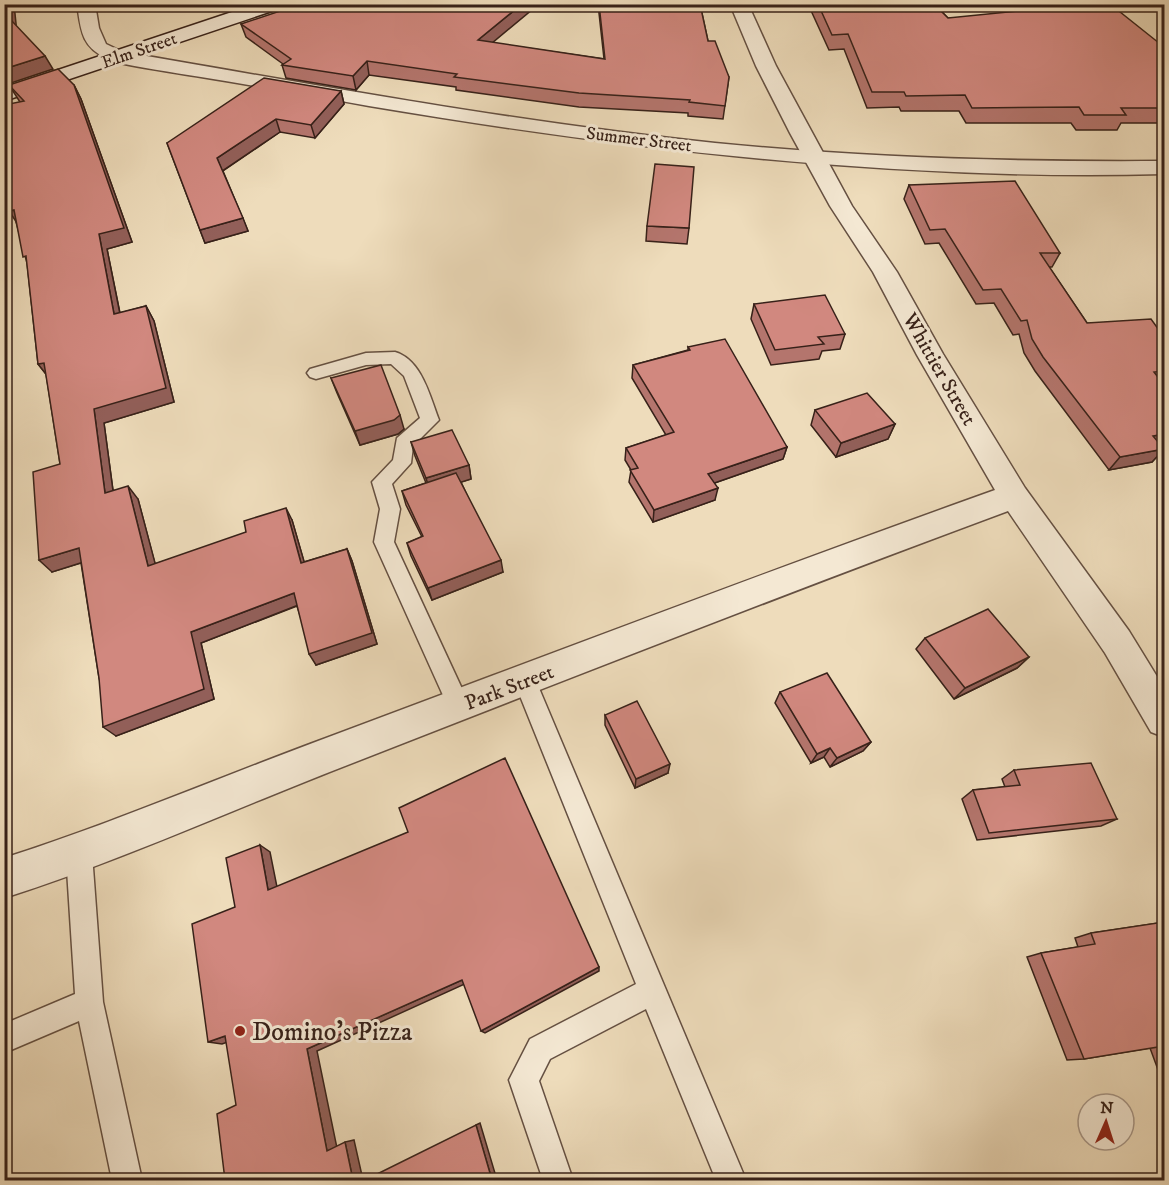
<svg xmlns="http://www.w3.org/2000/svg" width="1169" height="1185" viewBox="0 0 1169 1185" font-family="'IM FELL DW Pica',serif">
<rect width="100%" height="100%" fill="#eedcbb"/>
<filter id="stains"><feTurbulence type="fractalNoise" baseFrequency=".00333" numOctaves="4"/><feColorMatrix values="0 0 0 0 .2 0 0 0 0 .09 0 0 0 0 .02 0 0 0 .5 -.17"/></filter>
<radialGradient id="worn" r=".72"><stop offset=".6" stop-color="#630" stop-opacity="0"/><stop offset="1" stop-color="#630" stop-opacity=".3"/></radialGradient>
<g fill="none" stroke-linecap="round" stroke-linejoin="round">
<g stroke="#655042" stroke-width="3">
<g id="service">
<path d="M395,352C422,360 430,397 439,420L413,446L411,463L392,484L400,509L394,542L470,706L467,713L459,717L451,713L374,542L380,509L372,482L393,460L397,438L420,418L404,376L391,364L366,365L316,379L310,377L307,373L310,369L366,353Z"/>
<path d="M525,671L533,674L536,681L746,1180H716L646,1009L550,1059L539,1081L573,1180H543L509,1080L530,1039L636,984L514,681L517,674Z"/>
<path d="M79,841L88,845L92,854L103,1002L142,1180H112L79,1021L4,1053V1024L75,994L66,854L70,845Z"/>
</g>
</g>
<g stroke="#655042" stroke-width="3">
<g id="minor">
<path d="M77,4H95L99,28L106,44L125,53L127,57L125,61C117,63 113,62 106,58C81,46 81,30 77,4Z"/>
<path d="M730,4H748L776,66L852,206L897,272L943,354L1025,488L1129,631L1164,688V737L1151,732L1105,653L1008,511C778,596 550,686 322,775C216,817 113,863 4,898V858C111,824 213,780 318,741C543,657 768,571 995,490L917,355L873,272L830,206L790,133L756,66Z"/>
</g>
</g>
<g stroke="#655042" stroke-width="3">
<path id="tertiary" d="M118,51C316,85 514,122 715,143C864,158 1014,162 1164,161V174C897,181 632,150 369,106C313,96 257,86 201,77C171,72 140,68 111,61L109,57L111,53Z"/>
</g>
<g stroke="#372119" stroke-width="3">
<path id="secondary" d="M256,4H283L281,8L4,101V88Z"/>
</g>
<use href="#service" fill="#f4e8d3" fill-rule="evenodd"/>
<use href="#minor" fill="#f4e8d3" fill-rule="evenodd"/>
<use href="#tertiary" fill="#f4e8d3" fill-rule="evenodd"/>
<use href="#secondary" fill="#f4e8d3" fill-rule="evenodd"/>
</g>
<g fill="#b4756d" stroke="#372119" stroke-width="1.5">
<path d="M598,4H700L708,41L729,77L723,119L688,116V113L579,107L456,90V87L369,75L356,90L286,78L282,65L283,64L246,37L241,24L493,43L604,59Z"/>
<path d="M808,4H934L948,18L1164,47V123H1121L1117,130H1076L1071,123H966L959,111H901L899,107L867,108L844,49L829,50Z"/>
<path d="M9,85H74L81,99L132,242L107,249L120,313L146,306L154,321L174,402L104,423L113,490L138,499L155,564L292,520L304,562L347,549L352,561L377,644L316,665L297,606L201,643L214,699L116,736L99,678L81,563L52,572L60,464L46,374L38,364L27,263L16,222L20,102Z"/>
<path d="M341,91L344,104L315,138L280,132L223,171L248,231L205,243L167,143Z"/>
<path d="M909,185L1060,253L1052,267H1049L1087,323L1164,337V384H1163L1161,445L1164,449L1152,462L1109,470L1035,371L1024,353L1019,334L1013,335L994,303L976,304L939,243L925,244L904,199Z"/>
<path d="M647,226L689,228L687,244L646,241Z"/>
<path d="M754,304L845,334L840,349L822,351L819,359L771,365L751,319Z"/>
<path d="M688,347L787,447L783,459L714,483L715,500L653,522L629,482L631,470L625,460L626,448L666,435L632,378L633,365L688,350Z"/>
<path d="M331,378L404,429L398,434L360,445L337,393Z"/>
<path d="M815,410L895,424L888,439L836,457L811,425Z"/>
<path d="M411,442L469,465L471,479L461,482L503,572L432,600L411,556L407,543L422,537L406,505L402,491L426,483L415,456Z"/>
<path d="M925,638L1029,657L1017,668L954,699L916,649Z"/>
<path d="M780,692L871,742L863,751L830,767L824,757L811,763L775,703Z"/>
<path d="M605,715L668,773L635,788L605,725Z"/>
<path d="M1014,770L1117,819L1101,826L977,840L962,799L973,790L1005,787L1002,779Z"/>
<path d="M1164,922V1086L1150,1048L1084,1059L1067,1060L1027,957L1041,953L1078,947L1075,938L1091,933Z"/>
</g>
<g fill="#925f59" stroke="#372119" stroke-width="1.5">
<path d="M8,4H14L17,33L10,19Z"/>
<path d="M522,4H539L480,53L478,40Z"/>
<path d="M45,56L53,69L5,85L4,69Z"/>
<path d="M367,61L369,75L356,90L353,76Z"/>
<path d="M74,85L81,99L132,242L107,249L123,329L114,314L99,234Z"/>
<path d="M341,91L344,104L315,138L311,125Z"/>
<path d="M276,119L280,132L222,171L217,158Z"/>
<path d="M14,210L19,226L9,211Z"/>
<path d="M243,218L248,231L205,243L200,230Z"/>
<path d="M146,306L154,321L174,402L104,423L115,506L105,493L94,409Z"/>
<path d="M44,363L49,378L38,364Z"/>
<path d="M400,415L404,429L398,434L360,445L355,431Z"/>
<path d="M895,424L888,439L836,457L841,443Z"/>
<path d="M1164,434V445L1142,449L1153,436Z"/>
<path d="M787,447L783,459L706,486L708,474Z"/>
<path d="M1164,449L1152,462L1109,470L1120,457Z"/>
<path d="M469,465L471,479L430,492L426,478Z"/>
<path d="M128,486L138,499L159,578L148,566Z"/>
<path d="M718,488L715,500L653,522L654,510Z"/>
<path d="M286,508L292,520L308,575L301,563Z"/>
<path d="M79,548L90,560L52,572L39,560Z"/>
<path d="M347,549L352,561L377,644L316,665L309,654Z"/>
<path d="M501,560L503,572L432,600L428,588Z"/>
<path d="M294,593L301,604L201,643L214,699L116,736L103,727L191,632Z"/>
<path d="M1029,657L1017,668L954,699L965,688Z"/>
<path d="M871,742L863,751L830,767L837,758Z"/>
<path d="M830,748L824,757L811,763L817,754Z"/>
<path d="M670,764L668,773L635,788L636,779Z"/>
<path d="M260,845L270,852L279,897L268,890Z"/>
<path d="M599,967V971L485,1033L481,1031Z"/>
<path d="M462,980L467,983L317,1051L337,1148L327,1151L307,1049Z"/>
<path d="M225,1036L239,1038L222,1044L208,1042Z"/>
<path d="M480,1123L497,1180H492L476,1125Z"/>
<path d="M354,1140L363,1180H353L345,1142Z"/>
</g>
<g fill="#d1887f" stroke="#372119" stroke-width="1.5">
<path d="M4,4H8L10,19L45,56L4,69Z"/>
<path d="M301,4H522L478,40L605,59L599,4H700L708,41H715L729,77L725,106L689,102L690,100L579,93L454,77L457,74L367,61L353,76L282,65L291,59L241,24Z"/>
<path d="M818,4H934L948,18L1090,4H1110L1164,47V108H1121L1126,115H1084L1079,107L972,108L965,95L906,96L904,92H872L848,34L832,35Z"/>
<path d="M58,69L74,85L124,228L99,234L114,314L146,306L166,388L94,409L105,493L128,486L148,566L246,532L244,521L286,508L301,563L347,549L372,633L309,654L294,593L191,632L204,689L103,727L99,678L79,548L39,560L33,472L60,464L44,363L38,364L26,256L23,257L14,210L9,211L4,191V105L24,101L9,85Z"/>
<path d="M264,78L341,91L311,125L276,119L217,158L243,218L200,230L167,143Z"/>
<path d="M655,164L694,167L689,228L647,226Z"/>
<path d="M1015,181L1060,253H1040L1087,323L1151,319L1164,337V371L1154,372L1164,385V434L1153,436L1164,449L1120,457L1043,357L1032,339L1027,320L1021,321L1001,289L983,290L945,229L930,230L909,185Z"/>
<path d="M825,295L845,334L818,337L824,344L775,350L754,304Z"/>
<path d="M725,339L787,447L708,474L718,488L654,510L630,470L638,468L626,448L674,432L633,365L690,350L688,347Z"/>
<path d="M381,365L400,415L394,420L355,431L331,378Z"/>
<path d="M867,393L895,424L841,443L815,410Z"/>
<path d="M452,430L469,465L426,478L411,442Z"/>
<path d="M456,473L501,560L428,588L407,543L423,536L402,491Z"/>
<path d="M988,609L1029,657L965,688L925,638Z"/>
<path d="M827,673L871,742L837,758L830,748L817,754L780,692Z"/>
<path d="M637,701L670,764L636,779L605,715Z"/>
<path d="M505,758L599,967L481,1031L462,980L307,1049L327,1151L345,1142L353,1180H225L217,1114L236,1105L225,1036L208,1042L192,924L235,907L226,858L260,845L268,890L408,832L399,808Z"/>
<path d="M1091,763L1117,819L989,833L973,790L1020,785L1014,770Z"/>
<path d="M1164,922V1046L1084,1059L1041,953L1095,944L1091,933Z"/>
<path d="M476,1125L492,1180H365Z"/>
</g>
<circle fill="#8f2418" stroke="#f4e8d3" stroke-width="2" cx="240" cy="1031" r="6"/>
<g text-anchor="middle" stroke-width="6" stroke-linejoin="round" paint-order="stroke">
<g font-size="18" fill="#372119" stroke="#f4e8d3">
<text transform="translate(139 50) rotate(-19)" y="6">Elm Street</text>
<text transform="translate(639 139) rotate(7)" y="6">Summer Street</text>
</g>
<g font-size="21" fill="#372119" stroke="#f4e8d3">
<text transform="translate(940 369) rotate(60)" y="7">Whittier Street</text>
<text transform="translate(509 687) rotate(-21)" y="7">Park Street</text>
</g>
<g font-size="26" fill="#372119" stroke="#f4e8d3" text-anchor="start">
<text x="252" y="1040">Domino's Pizza</text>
</g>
</g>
<rect width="1169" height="1185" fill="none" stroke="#eedcbb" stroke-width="24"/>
<rect x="6" y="6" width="1157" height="1173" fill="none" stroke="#372119" stroke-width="3"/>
<rect x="12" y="12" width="1145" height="1161" fill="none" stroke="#372119" stroke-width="1.5"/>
<g transform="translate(1106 1122) rotate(3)"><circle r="28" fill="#f4e8d3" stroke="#a89889" stroke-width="1.5"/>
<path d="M0-4.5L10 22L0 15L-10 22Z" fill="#8f2418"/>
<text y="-9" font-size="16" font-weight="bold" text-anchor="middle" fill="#372119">N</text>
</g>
<rect width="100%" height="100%" filter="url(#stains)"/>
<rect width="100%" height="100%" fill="url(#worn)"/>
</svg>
